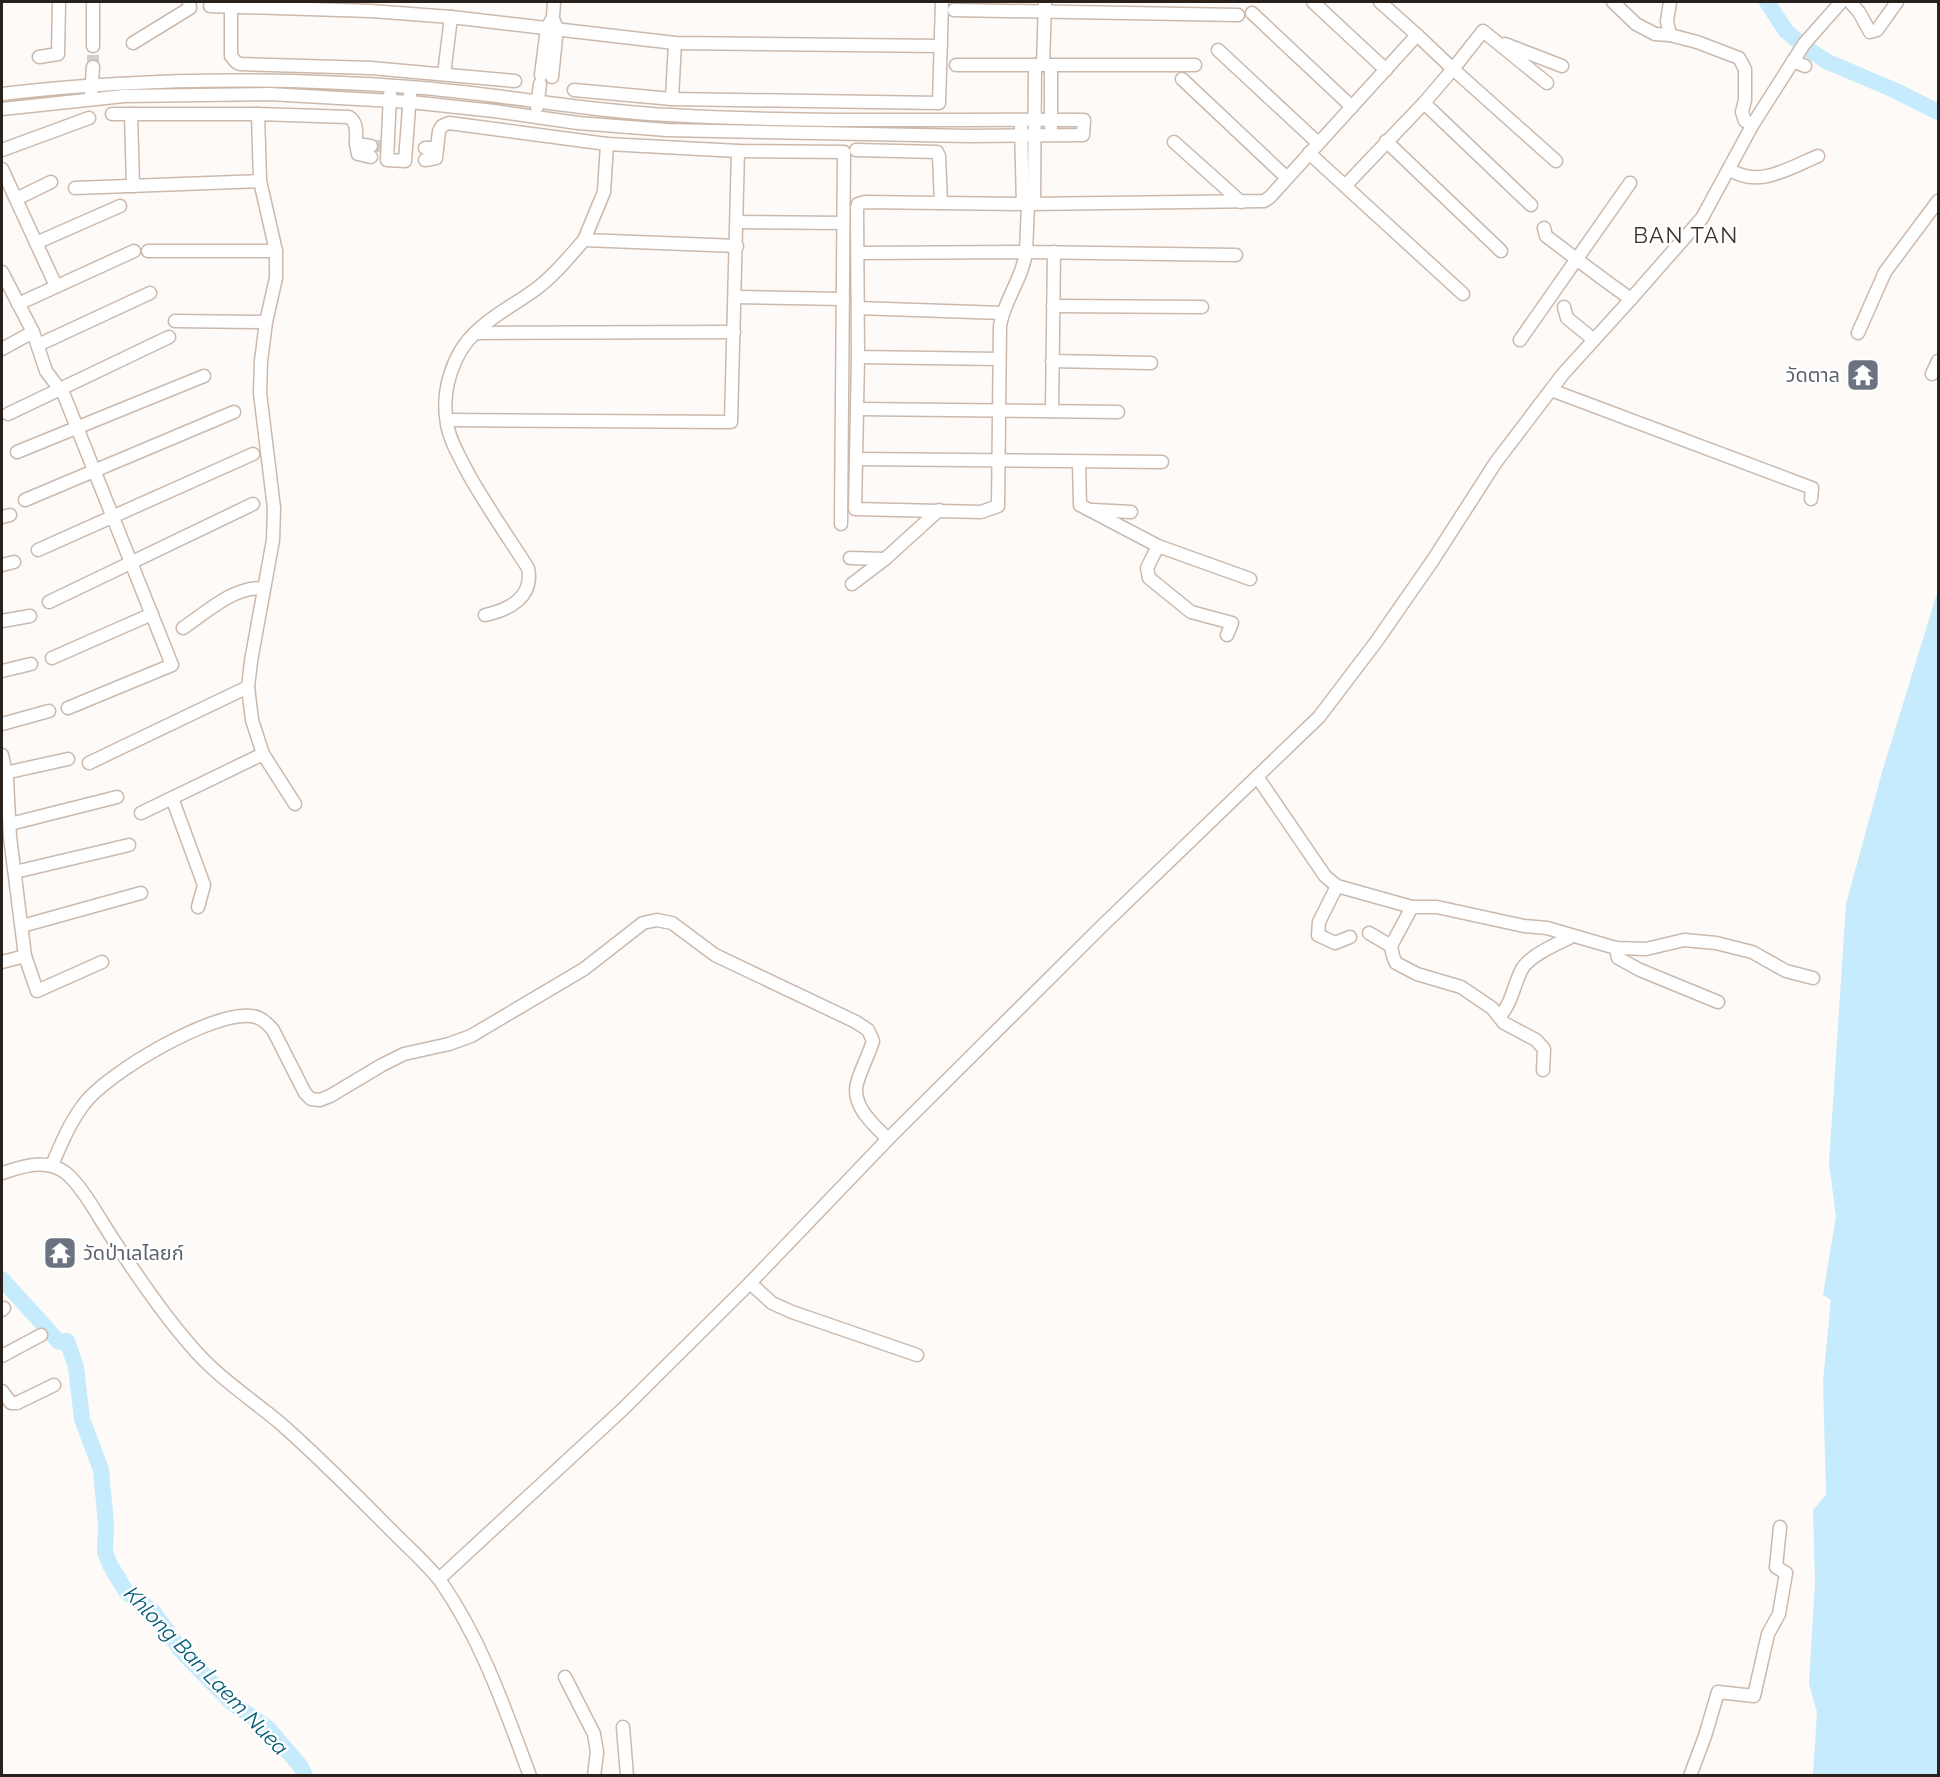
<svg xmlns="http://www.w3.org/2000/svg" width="1940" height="1777" viewBox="0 0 1940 1777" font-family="Raleway,'Noto Sans Thai',sans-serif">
<rect width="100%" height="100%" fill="#fefaf8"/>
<path fill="#c5ebfc" d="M1938,590V1775H1813L1817,1712L1809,1684L1815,1582L1813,1510L1826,1495L1823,1381L1831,1300L1823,1295L1836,1217L1829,1163L1846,904L1883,769Z"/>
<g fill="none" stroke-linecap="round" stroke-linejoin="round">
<g stroke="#c5ebfc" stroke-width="16">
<path d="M1767,2L1786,31L1806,48L1828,62L1894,90L1938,112"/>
<path d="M2,1279L59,1342L67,1341L76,1367L82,1419L101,1470L106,1524L105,1552L110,1565L127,1593L152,1610L182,1652L232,1703L268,1728L301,1767L305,1776"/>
</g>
<g stroke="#d3cfcc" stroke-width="12" stroke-dasharray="12 6" stroke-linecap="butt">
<path d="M93,67V46"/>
<path d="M371,146H381"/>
</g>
<g stroke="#cbb9ac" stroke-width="15">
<g id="minor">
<path d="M231,2V56L236,62L240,64L371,68L515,81"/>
<path d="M1313,2L1386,70"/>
<path d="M1613,2L1636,24L1655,34L1670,35L1697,42L1739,58L1745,69V100L1742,112L1745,121L1753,124"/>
<path d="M1670,2L1667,21L1670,35"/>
<path d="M1850,2L1859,12L1870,32L1877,30L1897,2"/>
<path d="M210,6L371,11L451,17L675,43L941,46"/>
<path d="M954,10L1238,15"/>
<path d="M1252,13L1352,107"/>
<path d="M133,43L190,8L189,2"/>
<path d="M1505,44L1562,66"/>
<path d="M93,46V2"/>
<path d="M1218,50L1318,143"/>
<path d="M39,57L58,54L59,2"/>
<path d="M1793,61L1805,66"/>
<path d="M956,65H1195"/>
<path d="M1043,65L1045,2"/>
<path d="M444,74L451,17"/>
<path d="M541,75L547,28L553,17L554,2"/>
<path d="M552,77L557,28L554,21"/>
<path d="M1182,79L1287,178"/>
<path d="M1547,83L1483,31L1453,69L1556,161"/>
<path d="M574,90L672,99L939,103L942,2"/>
<path d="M2,94C137,78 274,77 410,87C497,93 582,111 670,115C807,123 946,119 1084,120L1083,135L970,136L667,130L578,123L494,111L410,102L269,94L124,96L2,109"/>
<path d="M91,94L93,67"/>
<path d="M390,94L387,160L405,161L410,94"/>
<path d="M672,99L675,43"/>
<path d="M1424,103L1531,205"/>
<path d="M537,107L540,84"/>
<path d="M112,114H258"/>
<path d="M131,114L133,186"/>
<path d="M1021,127L1023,204"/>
<path d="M1051,127V65"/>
<path d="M1386,141L1501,251"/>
<path d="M1174,142L1241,202"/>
<path d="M607,144L604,192L584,240L737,246"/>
<path d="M437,148L439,131L442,126L449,123L607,144L738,151L844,152L841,524"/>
<path d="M2,150L89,118"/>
<path d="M856,150L937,152L939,156L941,203"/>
<path d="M1309,153L1345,186L1424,103L1453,69L1417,35"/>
<path d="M371,157L358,154L356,144L371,146"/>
<path d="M425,160L436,158L437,148H425"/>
<path d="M2,169L56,286"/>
<path d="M1729,169C1758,189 1789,168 1818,156"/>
<path d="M1345,186L1463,294"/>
<path d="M75,188L260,181"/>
<path d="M16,199L51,182"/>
<path d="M1034,203L1035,65"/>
<path d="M1028,204L1026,252L1236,255"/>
<path d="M737,222L843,223"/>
<path d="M1544,228L1546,236C1574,257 1602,279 1631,299"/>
<path d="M36,243L120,206"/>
<path d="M148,251H276"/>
<path d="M858,253L1026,252C1023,278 1004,300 1000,326L998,506L981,512L855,509L858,357"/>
<path d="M2,272L33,332L46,371L64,395L172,665L68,708"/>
<path d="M735,297L843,299"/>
<path d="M18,304L134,251"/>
<path d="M1053,306L1202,307"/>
<path d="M1564,307L1567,318L1593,339"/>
<path d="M858,308L1002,313"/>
<path d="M175,321L266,322"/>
<path d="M475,333L734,332"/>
<path d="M1858,333L1885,272L1938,201"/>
<path d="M1520,340L1630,183"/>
<path d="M38,345L150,293"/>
<path d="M2,349L33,332"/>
<path d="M999,359L858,357L857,208L858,204L865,202L1028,204L1264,201L1270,197L1417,35L1380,2"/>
<path d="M1052,361L1151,363"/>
<path d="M1932,374L1938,361"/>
<path d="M1551,390L1812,488L1811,499"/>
<path d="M857,409L1118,412"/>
<path d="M1052,411L1054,252"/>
<path d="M8,414L169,337"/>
<path d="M447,420L731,422L738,151"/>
<path d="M17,452L204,376"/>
<path d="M856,459L1162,462"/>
<path d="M1079,462L1080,505L1158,546L1250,579"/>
<path d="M25,500L234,412"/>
<path d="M1093,510L1131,512"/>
<path d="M2,517L10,515"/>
<path d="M1158,546L1147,568L1149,578L1191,612L1232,623L1227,635"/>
<path d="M38,550L253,454"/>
<path d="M850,558L885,559"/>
<path d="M2,565L14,562"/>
<path d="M852,584L885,559L939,510"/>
<path d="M49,602L253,504"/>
<path d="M485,615C509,610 534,597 528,568C508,537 487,507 469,475C461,459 450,442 447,424C441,392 452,354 476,332C494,314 516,304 536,289C554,276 569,257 584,240"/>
<path d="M2,621L30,616"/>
<path d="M183,628C208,611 233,587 263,588"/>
<path d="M52,658L152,614"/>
<path d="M2,671L31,664"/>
<path d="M2,724L49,711"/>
<path d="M2,755L7,779L10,837L25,956L37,991L102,962"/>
<path d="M89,763L248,687"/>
<path d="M5,773L68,759"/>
<path d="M1258,778L1325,876L1337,886L1412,907H1437L1524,926L1547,928L1616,948L1646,949L1684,940L1716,943L1752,952L1786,971L1813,978"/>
<path d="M172,798L204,885L198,907"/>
<path d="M295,804L263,754L252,720L248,687L251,661L273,540L274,508L260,393L261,361L266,322L276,278V251L260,181L258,114L349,117C358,122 356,134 356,144"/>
<path d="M141,813L263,754"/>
<path d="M10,824L117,797"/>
<path d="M15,872L129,845"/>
<path d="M1337,886L1319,922L1318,935L1335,943L1350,937"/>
<path d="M22,926L141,893"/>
<path d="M1369,933L1391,946L1412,907"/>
<path d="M1391,946L1393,956L1396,963L1417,974L1461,987L1492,1008L1504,1023L1536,1040L1544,1049L1543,1070"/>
<path d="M1616,948L1618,958L1640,970L1718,1002"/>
<path d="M2,962L25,956"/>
<path d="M1500,1016C1513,1001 1513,986 1522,969C1530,955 1559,943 1573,936"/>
<path d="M52,1165C61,1144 70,1122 84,1104C107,1073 212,1011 251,1016C261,1017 267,1023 273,1030L305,1093L311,1099L320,1100L330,1096L382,1065L404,1054L449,1044L471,1036L584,969L643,923L657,920L672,923L715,955L856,1022L868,1030L873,1041C869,1054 862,1067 858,1080C849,1104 873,1124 888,1139"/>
<path d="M2,1173C24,1166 46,1158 66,1173C82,1186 99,1218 111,1236C135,1273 161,1312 191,1346C216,1376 250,1398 280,1423C321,1459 359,1498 397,1536C412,1551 429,1566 441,1582C482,1641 505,1709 530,1776"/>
<path d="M750,1283L772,1303L792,1312L917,1355"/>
<path d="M2,1310L4,1308"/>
<path d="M2,1356L41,1335"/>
<path d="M2,1391L11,1403H17L54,1385"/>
<path d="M439,1579L623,1409L750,1283L888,1139L1102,926L1319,717L1376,642L1433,560L1496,462L1563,374L1631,299L1702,218L1753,124L1804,44L1841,2"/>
<path d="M565,1677L594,1734L597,1752L594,1776"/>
<path d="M623,1727L627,1776"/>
<path d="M1690,1776L1705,1736L1718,1692L1754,1696L1768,1634L1779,1614L1786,1573L1776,1567L1780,1527"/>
</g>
</g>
<use href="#minor" stroke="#fff" stroke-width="12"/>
</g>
<defs>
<g id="temple-square" transform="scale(1.725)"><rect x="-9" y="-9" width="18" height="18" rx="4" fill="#6b7280" stroke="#fff"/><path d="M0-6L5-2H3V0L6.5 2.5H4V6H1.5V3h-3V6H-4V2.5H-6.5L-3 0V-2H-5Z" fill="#fff"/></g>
</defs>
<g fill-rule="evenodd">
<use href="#temple-square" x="1863" y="375"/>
<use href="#temple-square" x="60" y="1253"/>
</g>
<g text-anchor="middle" stroke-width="5" stroke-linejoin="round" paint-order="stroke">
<g font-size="20" fill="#5b616d" stroke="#fff" text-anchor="end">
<text x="1840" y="382">วัดตาล</text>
<text x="83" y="1260" text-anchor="start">วัดป่าเลไลยก์</text>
</g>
<g font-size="21" font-style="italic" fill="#005b76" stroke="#fff">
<text transform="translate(206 1671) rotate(46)" y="7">Khlong Ban Laem Nuea</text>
</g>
<g font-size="22" letter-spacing="1.5" fill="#413228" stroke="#fff">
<text x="1686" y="243">BAN TAN</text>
</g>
</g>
<rect width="1940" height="1777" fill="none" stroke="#28211c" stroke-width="6"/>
</svg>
